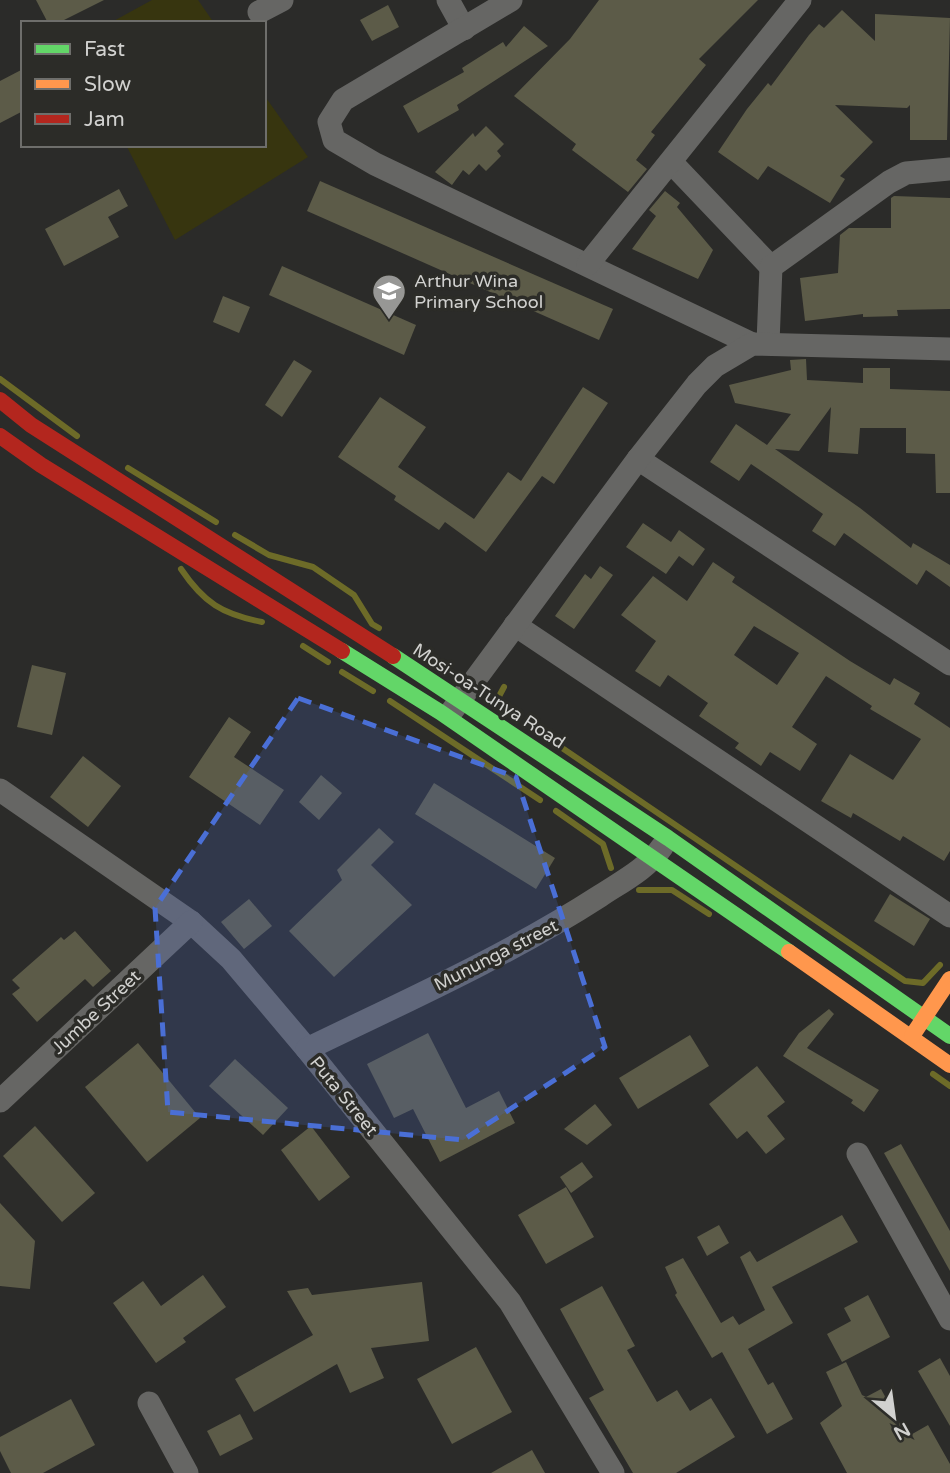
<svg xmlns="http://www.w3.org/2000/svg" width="950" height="1473" viewBox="0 0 950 1473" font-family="'Varela Round',sans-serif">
<rect width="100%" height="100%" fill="#2b2b29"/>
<g fill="#37350f">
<path d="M152,0H198L214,23H110Z"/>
<path d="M264,95L308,157L175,240L126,145H264Z"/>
</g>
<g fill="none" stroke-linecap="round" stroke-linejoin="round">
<g stroke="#6d6b28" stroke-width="6">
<path d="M0,379L77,436"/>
<path d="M128,468L216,522"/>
<path d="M235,535L269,555L313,567L354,595L372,624L379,628"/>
<path d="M181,569C204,603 222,614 262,622"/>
<path d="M303,646L328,662"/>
<path d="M342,672L373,691"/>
<path d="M504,687L497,700L516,718"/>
<path d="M390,701L540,800"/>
<path d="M543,735L905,981L923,983L940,965"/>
<path d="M556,811L603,844L611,868"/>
<path d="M639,890H672L709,914"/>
<path d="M933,1074L950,1086"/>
</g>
</g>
<g fill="#5c5b48" fill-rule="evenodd">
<path d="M36,0H104L58,23H48Z"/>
<path d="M599,0H758L699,59L706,65L651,132L655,135L636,160L647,169L628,192L572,150L576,144L514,96L570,39Z"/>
<path d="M388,5L399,27L372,41L360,20Z"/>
<path d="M842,10L875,41V14L950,18L947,140H910V105L907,108L835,105L873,142L840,176L845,179L830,203L768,166L758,180L718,152L747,109L768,83L771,86L809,35L819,24L824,28Z"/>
<path d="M524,26L548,46L457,105L459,110L418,133L403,106L464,72L462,68L503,42L506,47Z"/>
<path d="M23,69V111L0,123V81Z"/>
<path d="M486,126L504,144L497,151L501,156L486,171L479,164L469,175L463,170L452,185L435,172L473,133L475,137Z"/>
<path d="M320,181L613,309L599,340L307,211Z"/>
<path d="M119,189L128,206L108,217L119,237L64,266L45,229Z"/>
<path d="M665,191L680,203L677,207L713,250L698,279L632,249L656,216L649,210Z"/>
<path d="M894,196L950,198V309L897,310L898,316L863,317V314L805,321L800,278L838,273L840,235L849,228H891V198Z"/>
<path d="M282,266L416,325L404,355L269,295Z"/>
<path d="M223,296L250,307L239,333L213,322Z"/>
<path d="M806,359L807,380L863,383V368H890V389L950,391V493H936L935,454L906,453V428H860L858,454L828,452L831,407L799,451L775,449L860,508L911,548L913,543L950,565V587L926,570L917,585L844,533L835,546L812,531L823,514L776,481L751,464L739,481L710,462L736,424L767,445L791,414L735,403L729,385L791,370L790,360Z"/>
<path d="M294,360L312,371L282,417L265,405Z"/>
<path d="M583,387L608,403L554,484L542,476L486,552L445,522L439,530L394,500L396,496L338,457L380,397L426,427L398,467L474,519L508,472L521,481Z"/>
<path d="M643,523L671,542L679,530L705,549L693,566L679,556L666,574L626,547Z"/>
<path d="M713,562L735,577L732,582L850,661L890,685L894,678L920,693L914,704L950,728V851L944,861L903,836L900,841L853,813L851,818L821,801L850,754L893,780L921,739L870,709L872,706L826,676L792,727L817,744L800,771L770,752L761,766L735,748L739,743L699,716L708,703L668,675L660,687L635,671L656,641L621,615L653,576L687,601ZM754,626L799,653L777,685L734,655Z"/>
<path d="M600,566L613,575L574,629L555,616L585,574L591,579Z"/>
<path d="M32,665L66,673L52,735L17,727Z"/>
<path d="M229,717L251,732L234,757L284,790L260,825L189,777Z"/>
<path d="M83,756L121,786L88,827L50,797Z"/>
<path d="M321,775L342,793L319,820L299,802Z"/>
<path d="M434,783L555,858L536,889L415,814Z"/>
<path d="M379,828L394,842L371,865L412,905L334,977L289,931L342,880L337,870Z"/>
<path d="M890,894L930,919L914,946L874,921Z"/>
<path d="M249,899L272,926L244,949L221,922Z"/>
<path d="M75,931L111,971L93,987L85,979L37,1022L12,994L20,988L12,980L61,937L64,940Z"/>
<path d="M829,1009L834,1014L807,1048L879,1090L864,1112L851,1103L853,1100L783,1056L799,1033Z"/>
<path d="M428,1033L466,1108L499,1091L515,1123L440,1162L413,1109L394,1118L367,1064Z"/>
<path d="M690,1035L709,1066L638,1109L619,1078Z"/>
<path d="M138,1043L200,1118L147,1162L85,1087Z"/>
<path d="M235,1059L288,1108L263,1135L209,1086Z"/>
<path d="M757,1066L785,1102L767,1116L785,1139L766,1154L747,1131L737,1139L709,1104Z"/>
<path d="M595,1104L612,1125L587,1145L564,1129Z"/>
<path d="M35,1126L95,1193L62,1222L3,1156Z"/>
<path d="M311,1126L350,1177L319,1201L281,1150Z"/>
<path d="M901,1144L950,1231V1271L884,1153Z"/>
<path d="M582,1162L593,1177L571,1193L560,1177Z"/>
<path d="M566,1187L594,1237L546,1264L518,1215Z"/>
<path d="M0,1203L35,1241L30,1289L0,1286Z"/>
<path d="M842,1215L858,1242L772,1287L793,1323L748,1349L768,1385L773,1382L793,1419L767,1434L722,1352L712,1358L675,1295L677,1293L665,1267L683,1258L721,1323L733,1316L739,1325L765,1310L740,1257L750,1251L757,1262Z"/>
<path d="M719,1225L729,1243L707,1256L697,1237Z"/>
<path d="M203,1275L226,1307L183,1338L186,1342L156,1363L113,1303L143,1281L161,1306Z"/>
<path d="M422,1282L429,1341L371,1348L384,1378L350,1393L337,1364L254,1412L235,1379L313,1335L287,1291L308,1288L312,1295Z"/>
<path d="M602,1286L635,1346L627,1350L657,1402L677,1390L690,1411L711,1398L735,1437L676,1473H633L589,1398L604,1390L560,1309Z"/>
<path d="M868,1295L890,1337L842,1362L827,1334L851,1321L844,1308Z"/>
<path d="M476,1347L512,1412L452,1444L417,1379Z"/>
<path d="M940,1358L950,1376V1426L918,1371Z"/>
<path d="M846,1362L862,1395L866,1397L881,1389L907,1437L928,1425L950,1464V1473H847L820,1423L842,1406L826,1372Z"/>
<path d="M71,1399L95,1445L43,1473H11L0,1451V1437Z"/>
<path d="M240,1414L253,1439L220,1456L207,1431Z"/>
<path d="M532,1450L545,1473H491Z"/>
</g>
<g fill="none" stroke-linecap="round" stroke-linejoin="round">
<g stroke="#666664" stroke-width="23">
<path d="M448,0L464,29"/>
<path d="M511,0L343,100L329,122L334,140L375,164L752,344"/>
<path d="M259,12L282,0"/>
<path d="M671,162L771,267"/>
<path d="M588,264L800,0"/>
<path d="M768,343L771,267L889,182L906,173L950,169"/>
<path d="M638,459L950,664"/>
<path d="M515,625L950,916"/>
<path d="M452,711L638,459L697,384L715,366L752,344L950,349"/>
<path d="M0,790L191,922L231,959L307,1049L510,1302L613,1473"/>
<path d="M307,1049C406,1001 507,956 600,896C621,882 647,869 662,847"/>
<path d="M0,1101L191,922"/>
<path d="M858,1154L950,1319"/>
<path d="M149,1403L187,1473"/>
</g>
<g stroke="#63d668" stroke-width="16">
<path d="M342,651L440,712L789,952"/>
<path d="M393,656L668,838L950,1036"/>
</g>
<g stroke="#ff974d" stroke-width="16">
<path d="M789,952L950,1065"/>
<path d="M912,1036L950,979"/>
</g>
<g stroke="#b3261e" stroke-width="16">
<path d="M0,400L31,425L393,656"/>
<path d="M0,436L41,465L342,651"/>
</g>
</g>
<path fill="#4a6fd6" fill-opacity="0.2" stroke="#4a6fd6" stroke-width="5" stroke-dasharray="14 9" stroke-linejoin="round" d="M298,698L516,777L605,1047L463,1140L168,1112L155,908Z"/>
<defs>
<g id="school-pin" transform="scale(1.75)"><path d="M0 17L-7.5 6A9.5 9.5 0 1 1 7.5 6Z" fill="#979795" stroke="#2c2c28"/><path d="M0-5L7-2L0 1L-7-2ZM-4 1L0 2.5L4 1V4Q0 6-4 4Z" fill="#fff"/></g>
</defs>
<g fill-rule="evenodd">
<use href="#school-pin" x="389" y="291"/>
</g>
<g text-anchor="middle" stroke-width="7" stroke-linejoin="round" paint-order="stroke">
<g font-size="18" fill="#d1d1cf" stroke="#2c2c28" text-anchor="start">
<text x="414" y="287">Arthur Wina<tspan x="414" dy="21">Primary School</tspan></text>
</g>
<g font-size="18" fill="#d1d1cf" stroke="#2c2c28">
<text transform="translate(489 696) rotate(33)" y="6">Mosi-oa-Tunya Road</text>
<text transform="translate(496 955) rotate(-27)" y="6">Mununga street</text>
<text transform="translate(96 1012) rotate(-43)" y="6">Jumbe Street</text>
<text transform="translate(344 1096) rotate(51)" y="6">Puta Street</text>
</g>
</g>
<rect x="21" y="21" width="245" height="126" fill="#2c2c28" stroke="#6e6e6b" stroke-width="2"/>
<rect x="35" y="44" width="35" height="10" fill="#63d668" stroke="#6e6e6b" stroke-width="2"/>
<text x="84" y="56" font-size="21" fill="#d1d1cf">Fast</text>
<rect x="35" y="79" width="35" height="10" fill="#ff974d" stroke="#6e6e6b" stroke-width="2"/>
<text x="84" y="91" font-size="21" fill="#d1d1cf">Slow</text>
<rect x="35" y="114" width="35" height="10" fill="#b3261e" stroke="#6e6e6b" stroke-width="2"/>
<text x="84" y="126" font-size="21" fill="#d1d1cf">Jam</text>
<g transform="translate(894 1417) rotate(151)" stroke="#2c2c28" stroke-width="5" paint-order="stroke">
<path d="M0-5L12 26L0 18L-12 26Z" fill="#d1d1cf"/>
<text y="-10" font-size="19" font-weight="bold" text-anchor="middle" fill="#d1d1cf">N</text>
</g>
</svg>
